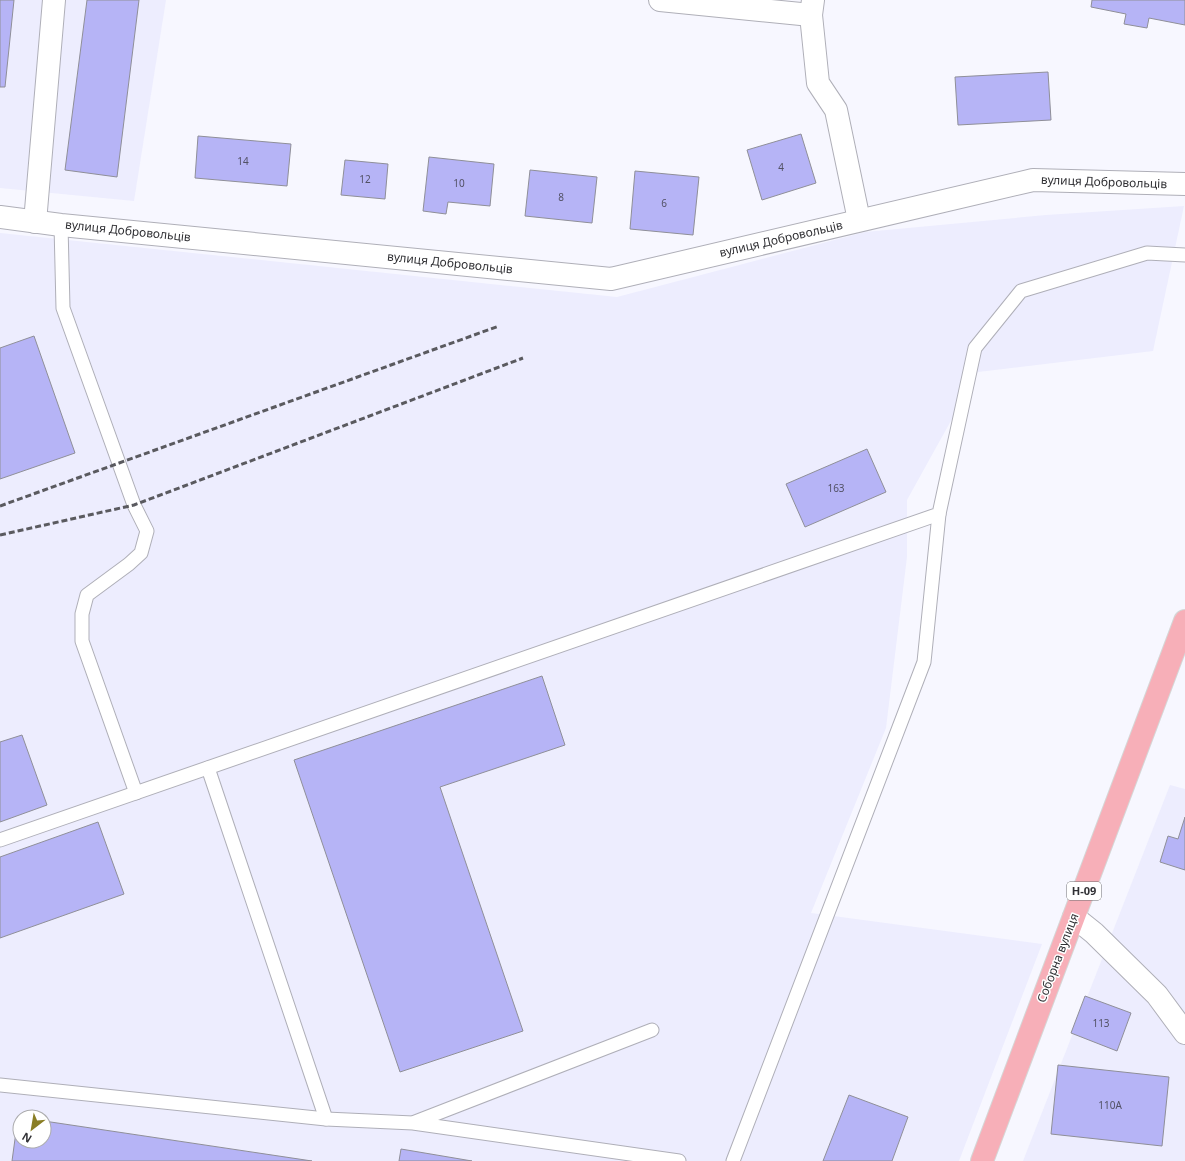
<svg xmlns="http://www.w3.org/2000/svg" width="1185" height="1161" viewBox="0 0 1185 1161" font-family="'Noto Sans',sans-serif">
<rect width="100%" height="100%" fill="#f7f7ff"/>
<g fill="#ededfe" fill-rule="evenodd">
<path d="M0,0H166L134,201L0,188Z"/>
<path d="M1184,206L1153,351L978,372L907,500V557L886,728L811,913L1042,944L959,1161H0V233L617,297L865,232L1046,215ZM20,1117H44V1141H20Z"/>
<path d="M1170,785L1185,789V1161H1023Z"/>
</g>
<g fill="#b6b4f6" stroke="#8f8f98">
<path d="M0,0H14L5,87H0Z"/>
<path d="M87,0H139L117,177L65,170Z"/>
<path d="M1092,0H1185V25L1149,18L1147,28L1124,24L1126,14L1091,7Z"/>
<path d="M1048,72L1051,120L958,125L955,77Z"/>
<path d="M801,134L816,183L762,200L747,150Z"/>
<path d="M198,136L291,144L287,186L195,178Z"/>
<path d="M429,157L494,164L490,206L448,202L446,214L423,211Z"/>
<path d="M345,160L388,164L385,199L341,195Z"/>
<path d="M530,170L597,177L592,223L525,216Z"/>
<path d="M635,171L699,177L693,235L630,229Z"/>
<path d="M34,336L75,453L0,479V348Z"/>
<path d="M867,449L886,492L805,527L786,484Z"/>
<path d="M542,676L565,745L440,787L523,1031L400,1072L294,760Z"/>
<path d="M22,735L47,805L0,822V742Z"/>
<path d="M1185,817V870L1160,862L1168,836L1178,839Z"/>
<path d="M98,822L124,894L0,938V857Z"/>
<path d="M1085,996L1131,1013L1117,1051L1071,1033Z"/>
<path d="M1058,1065L1169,1077L1162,1146L1051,1134Z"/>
<path d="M849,1095L908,1117L892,1161H823Z"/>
<path d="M18,1117L20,1118V1141H44V1121L312,1161H12Z"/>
<path d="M401,1149L472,1161H399Z"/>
</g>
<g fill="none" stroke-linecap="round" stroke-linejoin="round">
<g stroke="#afafb8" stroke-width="15">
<g id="lane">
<path d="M61,225L63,308L134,505L147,531L141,553L129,564L87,595L82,614V641L136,793"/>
<path d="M208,768L326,1119"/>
<path d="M0,840L939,514L975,348L1021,291L1147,253L1185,255"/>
<path d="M0,1085L326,1119L413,1123L679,1161"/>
<path d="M415,1122L652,1030"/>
<path d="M733,1161L924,662L939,514"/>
</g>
</g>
<g stroke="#afafb8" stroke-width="24">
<g id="street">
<path d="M660,0L811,15"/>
<path d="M813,0L811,15L818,83L836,110L859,220"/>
<path d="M0,217L61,225L611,279L1033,180L1185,184"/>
<path d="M35,222L54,0"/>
<path d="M1074,917L1094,933L1157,995L1185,1033"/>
</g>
</g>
<g stroke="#d6d6d6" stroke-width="24">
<path id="primary" d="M982,1161L1185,621"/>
</g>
<use href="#lane" stroke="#fff" stroke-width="13"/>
<use href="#street" stroke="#fff" stroke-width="22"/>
<use href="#primary" stroke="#f7afb8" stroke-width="22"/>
<g stroke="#5a5a5f" stroke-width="3" stroke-dasharray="6 3" stroke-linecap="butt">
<path d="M0,506L499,326"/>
<path d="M0,535L134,505L523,358"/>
</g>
</g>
<g text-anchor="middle" stroke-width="3" stroke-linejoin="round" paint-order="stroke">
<g font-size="10" fill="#525164">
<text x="243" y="165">14</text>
<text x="781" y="171">4</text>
<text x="365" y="183">12</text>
<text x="459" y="187">10</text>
<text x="561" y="201">8</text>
<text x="664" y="207">6</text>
<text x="836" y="492">163</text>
<text x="1101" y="1027">113</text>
<text x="1110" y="1109">110А</text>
</g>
<rect fill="#fff" stroke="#6e6e71" stroke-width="1" x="1067" y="882" width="34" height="18" rx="3"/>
<g font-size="11" font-weight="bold" fill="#303034">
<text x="1084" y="895">Н-09</text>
</g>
<g font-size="12" fill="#303034" stroke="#fff">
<text transform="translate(1104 182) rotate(2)" y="4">вулиця Добровольців</text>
<text transform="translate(128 231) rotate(6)" y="4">вулиця Добровольців</text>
<text transform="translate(781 239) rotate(-13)" y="4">вулиця Добровольців</text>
<text transform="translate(450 263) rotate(6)" y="4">вулиця Добровольців</text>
<text transform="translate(1058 958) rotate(-69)" y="4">Соборна вулиця</text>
</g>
</g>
<g transform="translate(32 1129) rotate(211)"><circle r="19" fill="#ffffff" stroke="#acacae"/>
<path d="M0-3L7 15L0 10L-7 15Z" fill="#8a7e25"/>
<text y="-6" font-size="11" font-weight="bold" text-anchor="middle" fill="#303034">N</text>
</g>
</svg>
